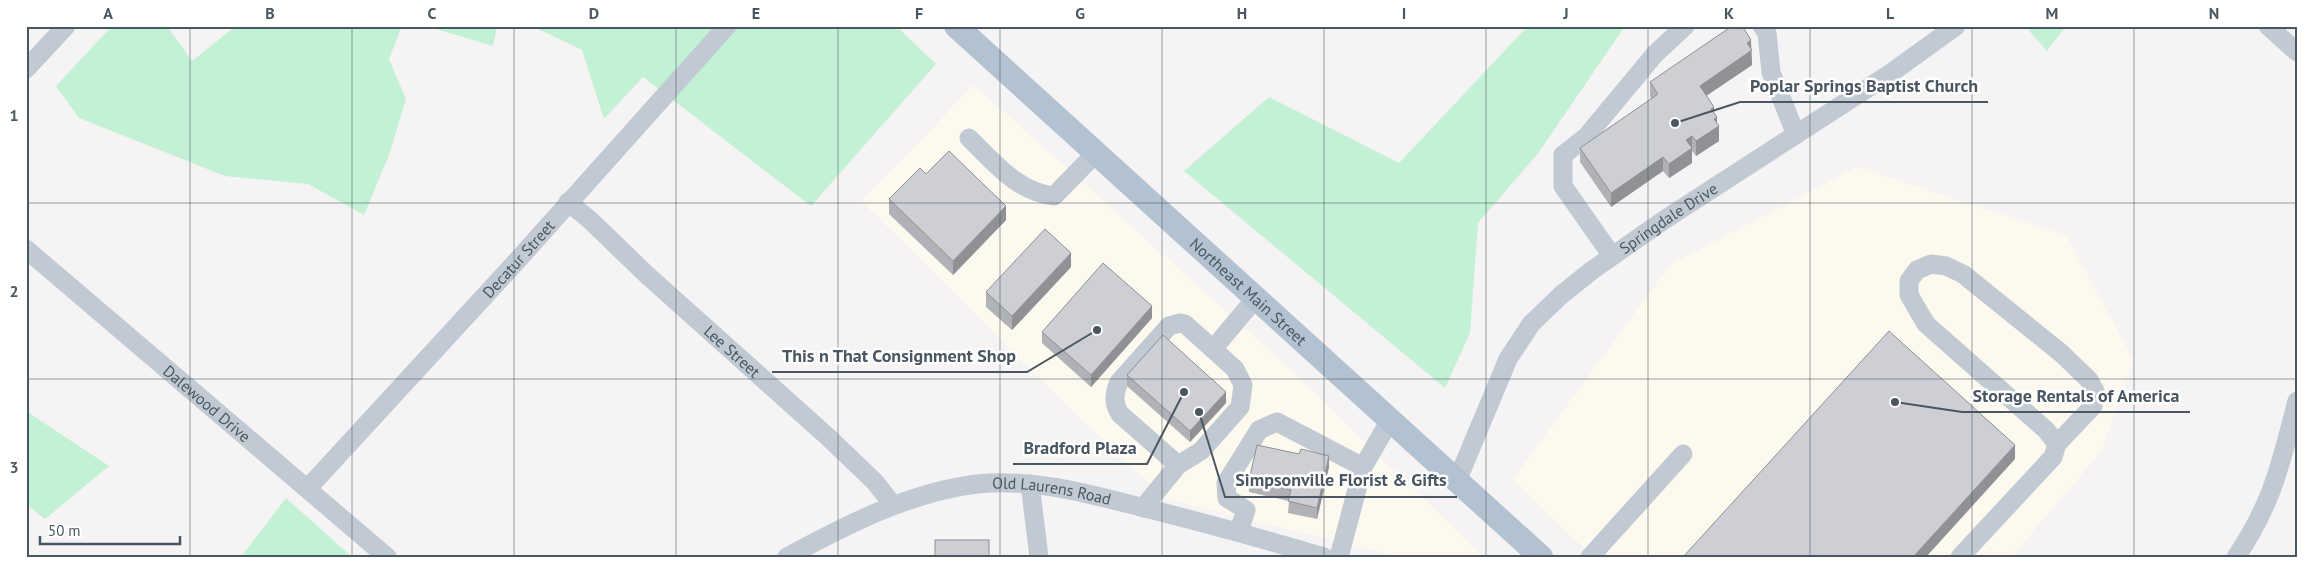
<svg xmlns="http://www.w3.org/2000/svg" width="2323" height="583" viewBox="0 0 2323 583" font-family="'PT Sans',sans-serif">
<rect width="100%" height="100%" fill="#f5f3f3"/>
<g fill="#fdf9ef">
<path d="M974,85L1286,365L1483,557H1414L1384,553L1166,499L1081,419L861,201Z"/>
<path d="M1857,167L2066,235L2134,361L2101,452L2011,557H1593L1513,479L1670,265Z"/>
</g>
<g fill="#c3f1d5">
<path d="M112,26H167L192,61L236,26H402L389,59L406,99L389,155L364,215L308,184L225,176L79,118L56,86Z"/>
<path d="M426,26H497L493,46Z"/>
<path d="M532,26H896L936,64L811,206L643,77L604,119L582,50Z"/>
<path d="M1528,26H1625L1539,152L1478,223L1470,333L1445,388L1184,171L1269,97L1399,163Z"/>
<path d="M2025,26H2066L2047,51Z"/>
<path d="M26,411L109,466L45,519L26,504Z"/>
<path d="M286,498L352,557H241Z"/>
</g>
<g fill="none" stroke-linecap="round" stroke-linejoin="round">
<g stroke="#c1cad2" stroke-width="19">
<path d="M1762,26L1767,33L1771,72L1796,135"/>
<path d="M2268,26L2297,52"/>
<path d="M26,69L66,26"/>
<path d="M969,138C994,162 1017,192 1054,196L1095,154"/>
<path id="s1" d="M568,202L590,220L647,275L828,437L875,482L893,505"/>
<path id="s2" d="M26,249L387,557"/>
<path d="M1612,256L1563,186V155L1586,137L1655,54L1685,26"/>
<path d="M1213,349L1255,299"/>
<path d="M1363,467L1390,420"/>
<path id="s3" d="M1457,481L1508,359L1531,324L1560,296L1591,271L1664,220L1891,73L1956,26"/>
<path d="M1030,484L1039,557"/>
<path id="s4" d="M308,488L515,263L727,26"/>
<path d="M1143,508L1178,465L1201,451L1240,407L1243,385L1235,369L1185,324L1180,323L1169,326L1119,382C1114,394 1113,403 1120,414L1178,465"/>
<path d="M1239,531L1246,510L1227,498L1226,483L1259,430L1277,422L1363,467L1339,557"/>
<path id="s5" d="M787,557C846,525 910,492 977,484C1035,478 1089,494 1145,508C1205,523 1264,539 1324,557"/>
<path d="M1590,557L1683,454"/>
<path d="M1960,557L2053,457L2057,444L2093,406L2095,391L2089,380L2061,353L1963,274L1946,266L1931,264L1917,270L1909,281V295L1926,324L2046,430L2057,444"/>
<path d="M2236,557C2273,503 2281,462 2297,401"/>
</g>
<path stroke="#b3c2d1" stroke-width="24" id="s6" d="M956,26L1541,557"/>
</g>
<g fill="#b0b2b7">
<path d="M1751,49L1752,65L1706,96L1714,114L1717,123L1719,141L1696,156L1692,151V163L1669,178L1663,171L1611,207L1580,162V148L1651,99L1650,96V82Z"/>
<path d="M926,174L1006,220L953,275L889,214V199Z"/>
<path d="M1071,267L1012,330L986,307V292Z"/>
<path d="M1152,318L1091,387L1042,343V332Z"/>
<path d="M1127,375L1226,403L1190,442L1127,386Z"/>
<path d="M1299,454L1329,467L1317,519L1288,513L1289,501L1249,492V480Z"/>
</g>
<g fill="#909195">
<path d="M1751,40L1752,65L1700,100V86L1747,43Z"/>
<path d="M1714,107V119L1717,117V127L1719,126V141L1696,156V141L1711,109Z"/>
<path d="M1692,136V163L1669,178V164L1686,140Z"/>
<path d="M1663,157V171L1611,207V193Z"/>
<path d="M1006,206V220L953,275V261Z"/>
<path d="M1071,253V267L1012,330V316Z"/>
<path d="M1152,306V318L1091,387V375Z"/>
<path d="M1226,392V403L1190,442V431Z"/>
<path d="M2015,445V459L1926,557H1913Z"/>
<path d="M1329,456V467L1317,519V508Z"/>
</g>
<g fill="#cdcfd5" stroke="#909195">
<path d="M1732,26H1735L1736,27L1738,26H1742L1751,40L1747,43L1752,50L1700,86L1714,107L1711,109L1717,117L1714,119L1719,126L1696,141L1692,136L1686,140L1692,148L1669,164L1663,157L1611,193L1580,148L1658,94L1650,82Z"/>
<path d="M949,151L1006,206L953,261L889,199L920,168L926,174Z"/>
<path d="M1045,229L1071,253L1012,316L986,292Z"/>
<path d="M1103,263L1152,306L1091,375L1042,332Z"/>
<path d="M1889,331L2015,445L1913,557H1683Z"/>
<path d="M1163,335L1226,392L1190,431L1127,375Z"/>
<path d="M1257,445L1299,454L1301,449L1329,456L1317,508L1288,501L1291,490L1249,480Z"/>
<rect x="935" y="540" width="54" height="17"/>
</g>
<path fill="none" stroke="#4a5661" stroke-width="1" stroke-opacity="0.55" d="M190,26V557M352,26V557M514,26V557M676,26V557M838,26V557M1000,26V557M1162,26V557M1324,26V557M1486,26V557M1648,26V557M1810,26V557M1972,26V557M2134,26V557M26,203H2297M26,379H2297"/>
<g text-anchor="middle" stroke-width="5" stroke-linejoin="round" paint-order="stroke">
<g font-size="16" fill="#4a5661" stroke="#fff">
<text dy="6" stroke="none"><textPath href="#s3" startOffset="348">Springdale Drive</textPath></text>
<text dy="6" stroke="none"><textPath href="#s4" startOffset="311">Decatur Street</textPath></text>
<text dy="6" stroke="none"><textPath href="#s6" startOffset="395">Northeast Main Street</textPath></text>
<text dy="6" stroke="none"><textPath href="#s1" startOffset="222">Lee Street</textPath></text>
<text dy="6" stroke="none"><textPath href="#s2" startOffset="238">Dalewood Drive</textPath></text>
<text dy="6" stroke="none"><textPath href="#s5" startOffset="280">Old Laurens Road</textPath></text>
</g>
</g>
<path fill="none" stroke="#4a5661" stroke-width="2" d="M1675 123L1740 102H1988M1097 330L1027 372H772M1895 402L1962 412H2190M1184 392L1147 464H1013M1199 412L1225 497H1457"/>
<g fill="#4a5661" stroke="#fff" stroke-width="2">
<circle cx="1675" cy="123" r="5"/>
<circle cx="1097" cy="330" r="5"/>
<circle cx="1895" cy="402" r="5"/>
<circle cx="1184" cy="392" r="5"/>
<circle cx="1199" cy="412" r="5"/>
</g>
<g font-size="18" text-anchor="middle" font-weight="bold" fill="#4a5661" stroke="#fff" stroke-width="5" stroke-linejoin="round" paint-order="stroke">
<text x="1864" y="92">Poplar Springs Baptist Church</text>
<text x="899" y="362">This n That Consignment Shop</text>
<text x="2076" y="402">Storage Rentals of America</text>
<text x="1080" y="454">Bradford Plaza</text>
<text x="1341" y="486">Simpsonville Florist &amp; Gifts</text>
</g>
<rect width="2323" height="583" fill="none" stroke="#ffffff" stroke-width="55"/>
<path d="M40 536v8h140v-8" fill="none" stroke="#4a5661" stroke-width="2.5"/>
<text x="48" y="536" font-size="15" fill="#4a5661" stroke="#ffffff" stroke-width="4" paint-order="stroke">50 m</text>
<rect x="28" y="28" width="2268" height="528" fill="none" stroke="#4a5661" stroke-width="2"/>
<g font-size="16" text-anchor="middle" font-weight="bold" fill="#4a5661">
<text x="108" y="19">A</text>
<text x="270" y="19">B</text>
<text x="432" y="19">C</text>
<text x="594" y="19">D</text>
<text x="756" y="19">E</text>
<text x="919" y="19">F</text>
<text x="1080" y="19">G</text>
<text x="1242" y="19">H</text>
<text x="1404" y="19">I</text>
<text x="1566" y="19">J</text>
<text x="1729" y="19">K</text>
<text x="1890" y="19">L</text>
<text x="2052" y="19">M</text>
<text x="2214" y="19">N</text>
<text x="14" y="121">1</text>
<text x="14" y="297">2</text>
<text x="14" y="473">3</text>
</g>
</svg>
